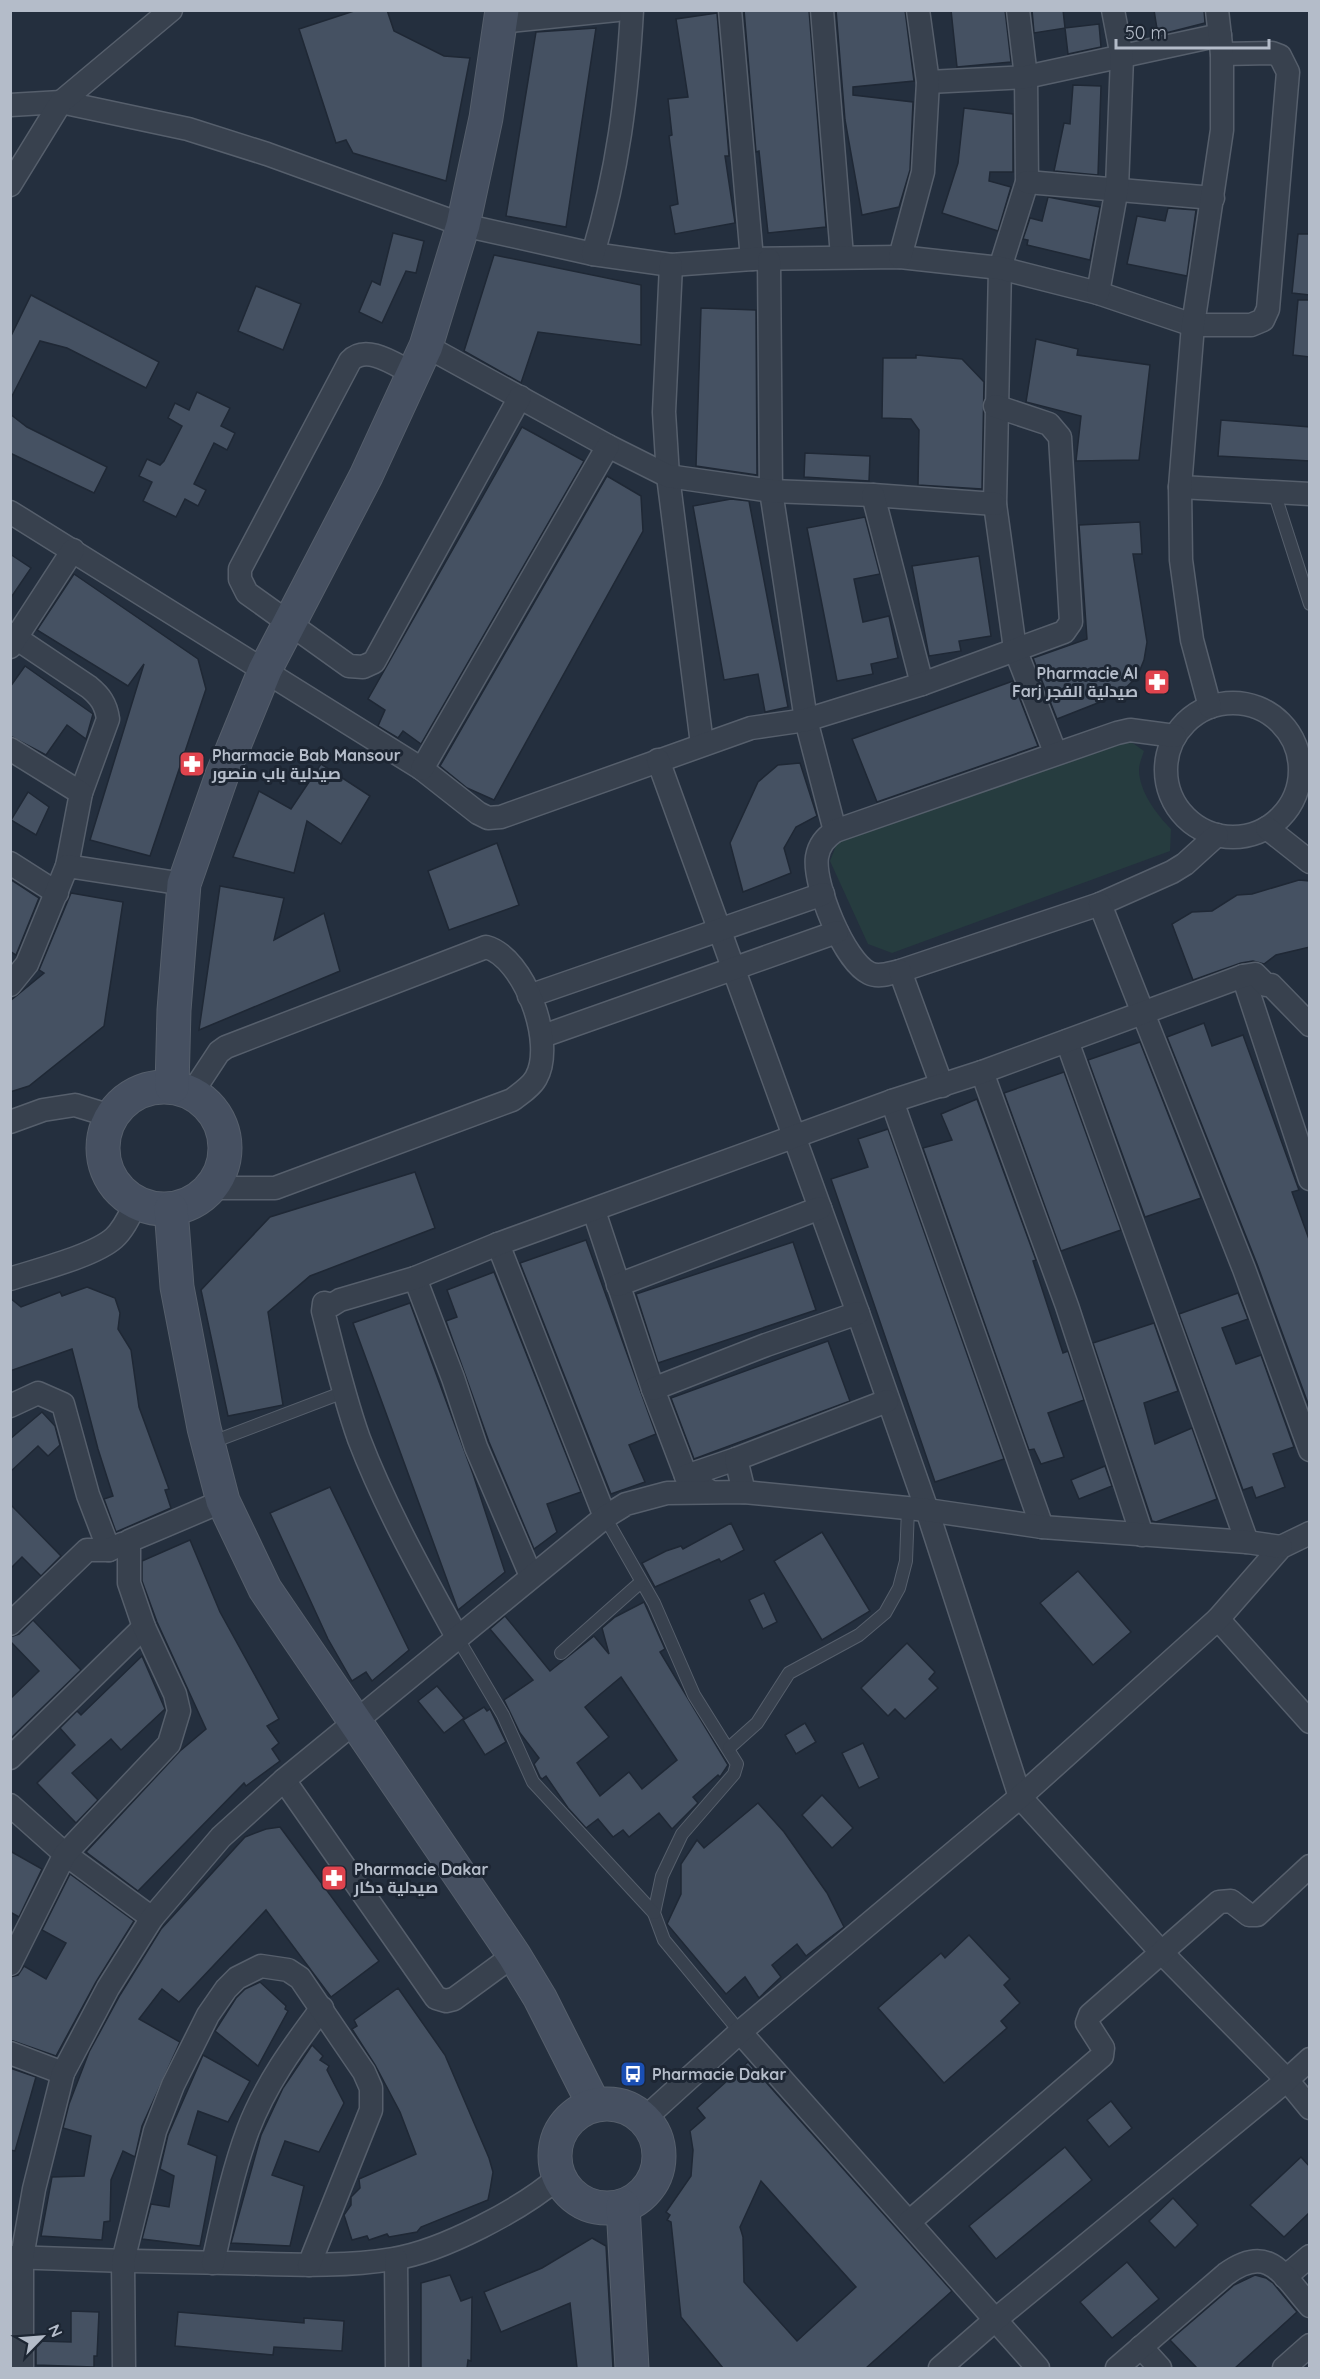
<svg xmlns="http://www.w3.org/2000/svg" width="1320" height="2379" viewBox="0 0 1320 2379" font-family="Quicksand,Cairo,sans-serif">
<rect width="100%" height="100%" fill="#242f3e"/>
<path fill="#263c3f" d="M1127,739L1144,751C1142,757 1139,764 1139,770C1139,791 1157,815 1171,829L1170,851L892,953L868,944L830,861L838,841Z"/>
<g fill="#455162" stroke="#1f2835" stroke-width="1.5" fill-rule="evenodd">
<path d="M357,10H387L394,31L444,56L470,58L446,181L353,153L346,140L336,143L299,29Z"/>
<path d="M744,10H809L826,227L768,233L759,151L756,152Z"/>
<path d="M836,10H905L914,81L853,87V95L913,102L910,170L899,207L862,215L845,120Z"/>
<path d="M951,10H1005L1011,62L957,67Z"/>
<path d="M1032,10H1063L1065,28L1099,24L1101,47L1068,54L1065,28L1034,33Z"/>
<path d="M1154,10H1204L1205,23L1158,35Z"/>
<path d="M717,13L729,156H725L735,223L675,234L670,206L678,204L669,136L672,135L668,99L688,97L676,19Z"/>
<path d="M596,28L566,227L506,216L536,32Z"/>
<path d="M1073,85L1101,86L1098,175L1054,171L1064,123L1070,124Z"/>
<path d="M964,108L1013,114V172H990L989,181L1011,187L998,231L942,213L958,163Z"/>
<path d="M1048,197L1100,207L1090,260L1027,245L1028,240L1023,239L1030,218L1042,221Z"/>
<path d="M1168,208L1196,210L1187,276L1127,264L1137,216L1165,221Z"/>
<path d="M393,233L424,241L416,273L406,271L382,323L359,312L372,281L380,285Z"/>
<path d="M1298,234H1310V295L1292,293Z"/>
<path d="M494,255L641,285V345L538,332L521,383L464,351Z"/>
<path d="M256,286L301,304L283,350L238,331Z"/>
<path d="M31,295L159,362L146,388L67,348L40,341L10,400V338Z"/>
<path d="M1298,300H1310V357L1293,355Z"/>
<path d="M701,308L756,310L757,475L696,466Z"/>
<path d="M1036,339L1078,349L1077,355L1150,365L1139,460L1076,461L1081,416L1026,402Z"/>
<path d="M916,355L962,359L984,382L982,489L918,485L919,430L911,419L882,418L883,358H916Z"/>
<path d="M197,392L230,408L221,426L235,433L227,450L214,443L194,484L206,490L198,506L185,499L176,517L143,501L152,482L139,476L147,459L160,465L164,461L182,426L168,418L175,403L189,410Z"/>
<path d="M10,414L27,427L107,467L94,493L10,453Z"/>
<path d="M1221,420L1310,427V461L1218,456Z"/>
<path d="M522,427L584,461L421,744L403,731L398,738L378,726L385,710L368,699Z"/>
<path d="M805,453L870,456L869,481L804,477Z"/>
<path d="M607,476L641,496L643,531L494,800L467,788L440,766Z"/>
<path d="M731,499L749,501L788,707L765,712L758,674L724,680L693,506Z"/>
<path d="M865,517L880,574L854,579L863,622L889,616L898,658L871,664L873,674L837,681L807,528Z"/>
<path d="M1140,522L1142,554H1133L1147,642L1144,660L1137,677L1118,695L1057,719L1033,658L1087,639L1079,525Z"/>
<path d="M10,554L31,568L10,599Z"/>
<path d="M979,556L991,636L959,641L961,651L929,656L912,566Z"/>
<path d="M74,574L198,659L206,689L150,856L90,840L144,664L128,686L37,630Z"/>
<path d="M25,666L93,714L86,739L67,725L46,755L10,736V687Z"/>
<path d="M1013,681L1038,746L877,802L852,739Z"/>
<path d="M800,763L817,816L796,827L784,848L791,873L743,892L730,843L758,782L778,765Z"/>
<path d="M321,764L370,796L341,844L307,821L294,873L233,857L259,791L291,809Z"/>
<path d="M28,792L49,807L36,835L11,820Z"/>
<path d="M497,843L519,905L449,930L428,871Z"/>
<path d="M10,879L39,898L16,955L10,951Z"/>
<path d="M1299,880L1310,881V947L1276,955L1264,964L1253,961L1241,963L1193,980L1172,924L1192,912L1212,911L1237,895L1252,894Z"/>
<path d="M220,886L284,898L274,940L324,913L340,971L199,1030Z"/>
<path d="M71,893L123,902L104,1026L29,1086L10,1092V1001L44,973L39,970Z"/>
<path d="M1204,1023L1212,1046L1243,1035L1299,1190L1292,1192L1310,1242V1409L1257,1264L1167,1037Z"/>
<path d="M1140,1042L1201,1198L1145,1217L1088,1060Z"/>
<path d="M1064,1072L1121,1230L1061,1251L1004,1093Z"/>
<path d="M977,1099L1036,1260L1033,1261L1063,1353L1068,1351L1084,1400L1048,1413L1064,1457L1041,1464L1034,1449L1029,1450L923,1148L952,1140L941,1114Z"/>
<path d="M888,1129L1004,1459L935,1482L831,1179L868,1167L858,1139Z"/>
<path d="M415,1172L435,1228L310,1276L268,1312L283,1405L228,1416L201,1290L270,1217Z"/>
<path d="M586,1240L656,1434L629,1445L645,1482L611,1494L520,1263Z"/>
<path d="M793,1242L816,1310L658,1363L636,1294Z"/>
<path d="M494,1272L581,1492L547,1504L557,1532L534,1549L489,1442L446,1321L457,1317L447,1290Z"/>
<path d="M87,1287L115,1298L120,1313L118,1329L131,1350L139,1407L169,1489L165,1490L171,1508L116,1532L104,1499L113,1496L98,1449L72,1349L10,1371V1298L21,1307L60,1292L62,1296Z"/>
<path d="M1238,1293L1248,1319L1222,1328L1236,1364L1261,1355L1294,1447L1273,1454L1285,1487L1256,1498L1252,1487L1243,1490L1179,1314Z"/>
<path d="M410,1303L473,1474L505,1572L458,1610L353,1323Z"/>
<path d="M1154,1323L1178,1391L1144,1403L1155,1444L1192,1428L1217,1499L1156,1522L1152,1521L1093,1343Z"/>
<path d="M828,1341L850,1401L694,1459L671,1398Z"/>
<path d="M42,1412L55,1426L60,1445L48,1456L38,1446L10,1472V1439Z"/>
<path d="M1105,1466L1112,1486L1079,1499L1071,1480Z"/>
<path d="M330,1487L409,1650L372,1681L366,1672L352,1681L328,1639L270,1513Z"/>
<path d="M10,1504L61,1556L41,1576L22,1557L10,1569Z"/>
<path d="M731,1523L744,1550L721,1562L719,1559L655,1587L642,1563L666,1551L681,1546L683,1549Z"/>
<path d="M822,1532L870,1611L822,1640L774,1561Z"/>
<path d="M190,1540L220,1612L279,1719L267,1726L279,1743L272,1749L280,1761L246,1786L244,1783L138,1891L86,1852L180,1751L206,1729L157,1622L142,1581V1561Z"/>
<path d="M1078,1571L1131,1632L1093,1665L1040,1603Z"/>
<path d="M764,1593L777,1622L763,1629L749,1600Z"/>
<path d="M644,1602L665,1649L660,1652L728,1765L720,1777L718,1775L693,1797L698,1803L672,1829L659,1813L629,1837L623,1830L613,1837L598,1819L586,1828L568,1808L546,1776L542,1779L540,1777L534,1764L539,1758L520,1733L504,1700L533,1680L490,1629L505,1616L550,1671L594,1636L609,1654L602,1628L615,1617ZM621,1677L677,1760L642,1789L629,1772L600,1796L577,1763L609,1737L585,1707Z"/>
<path d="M33,1620L81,1670L10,1739V1699L39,1671L10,1641V1637L19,1634Z"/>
<path d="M907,1643L935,1672L929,1679L938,1688L905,1719L895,1709L888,1716L861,1688Z"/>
<path d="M142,1656L165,1709L121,1750L111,1739L72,1773L98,1800L76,1823L37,1783L75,1745L60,1728L77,1711L81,1715Z"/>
<path d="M437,1686L464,1718L444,1733L418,1701Z"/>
<path d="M484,1707L487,1711L490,1709L506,1742L485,1755L463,1720Z"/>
<path d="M805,1723L816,1742L796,1754L785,1735Z"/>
<path d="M863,1743L879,1778L859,1788L842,1753Z"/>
<path d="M822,1795L853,1828L832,1848L802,1815Z"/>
<path d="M758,1803L784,1832L827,1893L844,1927L806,1956L797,1944L772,1965L781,1977L759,1998L745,1977L726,1994L667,1924L681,1894V1864L697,1840L704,1848Z"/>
<path d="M280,1827L379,1961L331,1997L266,1910L179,2002L162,1989L139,2019L180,2042L142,2126L135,2157L123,2151L111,2180L110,2221L104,2222L102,2240L41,2236L52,2177L84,2176L91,2136L63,2128L69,2104L89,2052L120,1995L161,1929L245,1837L266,1829Z"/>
<path d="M10,1851L42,1869L19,1917L10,1912Z"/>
<path d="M70,1874L134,1921L96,1982L56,2056L10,2040V1977L18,1975L24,1966L46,1979L66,1943L42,1930Z"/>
<path d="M969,1935L1010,1979L1004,1985L1020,2003L1001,2021L1007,2028L944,2083L878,2008L941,1953L945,1958Z"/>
<path d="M260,1982L286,2006L285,2009L288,2011L258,2066L215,2031L236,1998L245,1989Z"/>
<path d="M398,1988L445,2055L489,2158L493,2172L490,2190L488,2200L421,2227L417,2232L389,2237L387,2234L369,2240L367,2236L352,2240L344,2215L351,2205V2197L360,2188L359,2179L416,2154L400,2112L375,2065L352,2029L357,2026L354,2020Z"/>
<path d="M312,2045L323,2056L320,2060L329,2066L327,2070L344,2103L319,2152L285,2141L272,2175L304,2186L290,2246L231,2243L261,2135L283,2088Z"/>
<path d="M203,2055L250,2081L228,2122L198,2111L188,2144L217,2156L200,2246L142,2239L151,2204L169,2207L174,2176L160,2169L168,2135Z"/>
<path d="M748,2062L952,2291L866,2368H723L681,2317L671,2222L667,2220L670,2215L666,2212L691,2176L693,2150L690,2131L705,2118L697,2108ZM761,2181L856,2287L797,2341L744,2282L743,2237L740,2227Z"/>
<path d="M10,2068L36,2077L15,2151L10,2150Z"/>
<path d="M1111,2101L1132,2128L1109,2147L1087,2120Z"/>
<path d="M1065,2147L1092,2180L996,2259L969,2226Z"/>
<path d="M1301,2157L1310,2167V2212L1284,2237L1250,2205Z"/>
<path d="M1173,2198L1198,2225L1175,2248L1149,2221Z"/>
<path d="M592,2238L606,2246L613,2368H577L570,2303L501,2332L484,2292L542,2268Z"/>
<path d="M1127,2262L1159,2299L1112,2338L1080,2302Z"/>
<path d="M450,2275L461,2301L472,2297L471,2361L468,2360L467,2368H421V2283Z"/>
<path d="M1255,2275L1266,2278L1273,2283L1297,2312L1235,2368H1197L1170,2340L1234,2285Z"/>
<path d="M71,2311L99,2312L97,2356H94V2367L36,2365V2341L71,2342Z"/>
<path d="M178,2312L304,2323V2318L344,2321L342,2351L274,2347L273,2355L175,2346Z"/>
</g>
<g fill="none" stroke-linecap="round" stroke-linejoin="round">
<g stroke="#565f6c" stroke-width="14">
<g id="lane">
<path d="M1274,492L1310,604"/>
<path d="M210,1443L344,1392"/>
<path d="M605,1517L654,1603L694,1695L737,1764L734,1774L682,1834L662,1876L654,1913L664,1940L740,2032"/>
<path d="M457,1637L503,1715L533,1782L654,1913"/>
<path d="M561,1653L641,1582"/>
<path d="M729,1748L757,1723L789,1673L859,1635L885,1613L899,1588L906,1561L908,1509"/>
</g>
</g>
<g stroke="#565f6c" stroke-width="25">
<g id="street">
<path d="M730,10L752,259"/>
<path d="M822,10L842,256"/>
<path d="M1018,10L1026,77L1027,182L1000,268L995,504L1015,649L1055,752"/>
<path d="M500,22L617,10"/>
<path d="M928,82L1026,77L1220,35"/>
<path d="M10,105L61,102L188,129L267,154L463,225L593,254L671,265L752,259L900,257L1000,268L1098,293L1193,325H1251L1263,320L1268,309L1288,72L1280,56L1272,53L1222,54"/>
<path d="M1027,182L1213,198"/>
<path d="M10,185L61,102L171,10"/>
<path d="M593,254C618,170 627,98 632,10"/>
<path d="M900,257L923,172L928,82L918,10"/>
<path d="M769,260L771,491L806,720L835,831"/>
<path d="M671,265L664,412L668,476L702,744"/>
<path d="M1098,293L1117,188L1122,57L1113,10"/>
<path d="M426,346L608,446L668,476L771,491L873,495L995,504"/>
<path d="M414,374C397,366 367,343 350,361L240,569V579L247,593L349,666L363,667L374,662L520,397"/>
<path d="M1180,487L1310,494"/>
<path d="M873,495L922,684"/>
<path d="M10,512L422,769L478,813L488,818L501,817L751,728L806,720L922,684L1064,632L1071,622L1060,437L1049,424L995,406"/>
<path d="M10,634L89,687C100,696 106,704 108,719L81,793"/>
<path d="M10,647L73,550"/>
<circle cx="1233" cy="770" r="67"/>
<path d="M1210,707L1192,640L1181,560L1180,487L1193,325L1222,130V54L1217,10"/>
<path d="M1175,736L1130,730L1117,733L835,831C825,838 819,845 817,857C813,884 844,961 869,973C879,978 890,973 900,971L1100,904L1172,872L1185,864L1217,835"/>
<path d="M10,749L81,793L67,866"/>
<path d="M658,760L858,1313L927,1510L1020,1797L1162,1953L1287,2080L1310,2108"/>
<path d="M422,769L608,446"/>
<path d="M1267,828L1310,862"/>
<path d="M10,863L57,893"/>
<path d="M1100,904L1244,1269L1310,1450"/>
<path d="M900,971L942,1086"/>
<path d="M1243,976L1310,1179"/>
<path d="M10,985L27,964L67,866L184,884"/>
<path d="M529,996L823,894"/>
<path d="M543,1036L837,932"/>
<path d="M1067,1041L1247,1542"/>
<path d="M982,1072L1067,1306L1142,1535"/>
<path d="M192,1093L219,1052L226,1047L486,947C524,957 556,1043 536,1078C531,1087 520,1094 512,1100L275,1188H211"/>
<path d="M892,1101L1042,1527"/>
<path d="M10,1122L43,1110L75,1105L111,1116"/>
<path d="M594,1211L653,1389L686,1476L708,1490"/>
<path d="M498,1244L605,1517"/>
<path d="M415,1278L453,1378L476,1447L531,1576"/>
<path d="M10,1279C37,1270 94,1256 114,1238C124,1229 130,1215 136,1203"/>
<path d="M618,1285L820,1208"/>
<path d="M653,1389L766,1345L858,1313"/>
<path d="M10,1406L38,1393L63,1404L88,1495L109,1550"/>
<path d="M686,1476L736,1459"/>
<path d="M744,1492L736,1459L887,1401"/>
<path d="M1218,1619L1310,1722"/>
<path d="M10,1624L87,1550H109L122,1544"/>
<path d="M457,1637C422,1573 385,1507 359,1439C344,1397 334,1354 323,1311L324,1303L332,1305L340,1300L415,1278L498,1244L892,1101L982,1072L1243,976L1255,974L1266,985H1271L1310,1025"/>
<path d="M10,1758L144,1627"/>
<path d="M284,1780L436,1998L446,2001L454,1999L514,1955"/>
<path d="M10,1805L65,1854L152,1918"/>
<path d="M10,1964L65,1854L169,1744L179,1711L175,1694L144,1627L129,1583V1541L223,1501"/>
<path d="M740,2032L1038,2368"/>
<path d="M10,2053L63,2073"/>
<path d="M644,2119L740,2032L1020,1797L1218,1619L1281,1547L1310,1533"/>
<path d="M909,2222L1102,2056L1103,2048L1087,2023L1090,2015L1219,1902L1231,1901L1249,1915H1257L1310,1866"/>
<path d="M10,2257C83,2260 156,2262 229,2263C284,2264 339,2268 393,2259C443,2251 522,2209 559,2177"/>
<path d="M396,2259L397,2368"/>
<path d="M213,2263C223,2218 232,2173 248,2130C265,2085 294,2045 322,2008"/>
<path d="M1285,2277L1310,2256"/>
<path d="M1141,2347L1160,2368"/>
<path d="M22,2368V2257L34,2189L63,2073L108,1988L152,1918L221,1837L284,1780L605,1517L626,1504L667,1493L744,1492L927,1510L1042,1527L1247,1542L1281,1547"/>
<path d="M124,2368L123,2261L155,2131L173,2085L208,2015L226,1989L237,1978L261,1966L288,1970L300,1978L364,2072L371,2088V2110L309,2265"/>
<path d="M940,2368L995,2320L1287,2080L1310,2059"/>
<path d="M1117,2368L1226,2274C1269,2243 1282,2274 1310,2306"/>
<path d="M1284,2368L1310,2345"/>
</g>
</g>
<g stroke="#565f6c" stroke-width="35">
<g id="secondary">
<circle cx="164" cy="1148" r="61"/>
<path d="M172,1087L174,1010L184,884L222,775L265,670L366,476L426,346L463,225L486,118L502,10"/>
<path d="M171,1209L177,1287L204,1428L223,1501L265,1589L514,1955L540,1998L594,2105"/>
<circle cx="607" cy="2156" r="52"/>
<path d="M623,2206L632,2368"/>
</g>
</g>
<use href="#lane" stroke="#38414e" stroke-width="12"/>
<use href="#street" stroke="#38414e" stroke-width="22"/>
<use href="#secondary" stroke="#465061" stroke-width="33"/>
</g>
<defs>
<g id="pharmacy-square" transform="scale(1.35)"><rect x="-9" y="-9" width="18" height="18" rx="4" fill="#e0444e" stroke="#1d2633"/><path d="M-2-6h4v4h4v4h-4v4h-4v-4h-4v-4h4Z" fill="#fff"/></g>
<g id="bus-square" transform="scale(1.35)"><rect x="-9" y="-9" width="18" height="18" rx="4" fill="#1a4fb4" stroke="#1d2633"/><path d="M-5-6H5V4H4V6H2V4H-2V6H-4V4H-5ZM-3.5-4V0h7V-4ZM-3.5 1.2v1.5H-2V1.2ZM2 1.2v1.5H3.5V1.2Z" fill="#fff"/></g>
</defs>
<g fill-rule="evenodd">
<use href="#pharmacy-square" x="1157" y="682"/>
<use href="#pharmacy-square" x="192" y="764"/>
<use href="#pharmacy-square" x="334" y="1878"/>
<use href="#bus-square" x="633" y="2074"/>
</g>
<g text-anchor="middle" stroke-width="6" stroke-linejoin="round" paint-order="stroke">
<g font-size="16" font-weight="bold" fill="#b4bcc9" stroke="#1d2633" text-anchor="start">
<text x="1138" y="679" text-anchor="end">Pharmacie Al<tspan x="1138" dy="18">Farj صيدلية الفجر</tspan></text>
<text x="212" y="761">Pharmacie Bab Mansour<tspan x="212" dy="18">صيدلية باب منصور</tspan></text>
<text x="354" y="1875">Pharmacie Dakar<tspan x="354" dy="18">صيدلية دكار</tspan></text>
<text x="652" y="2080">Pharmacie Dakar</text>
</g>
</g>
<rect width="1320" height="2379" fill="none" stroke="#b4bcc9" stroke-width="24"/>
<g transform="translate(42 2337) rotate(65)" stroke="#1d2633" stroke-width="4.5" paint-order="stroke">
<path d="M0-4.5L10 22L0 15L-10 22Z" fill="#b4bcc9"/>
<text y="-9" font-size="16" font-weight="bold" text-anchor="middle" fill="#b4bcc9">N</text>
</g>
<path d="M1116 39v9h153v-9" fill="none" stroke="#b4bcc9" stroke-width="3"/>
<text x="1125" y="39" font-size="18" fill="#b4bcc9" stroke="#1d2633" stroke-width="4.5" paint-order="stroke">50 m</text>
</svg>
